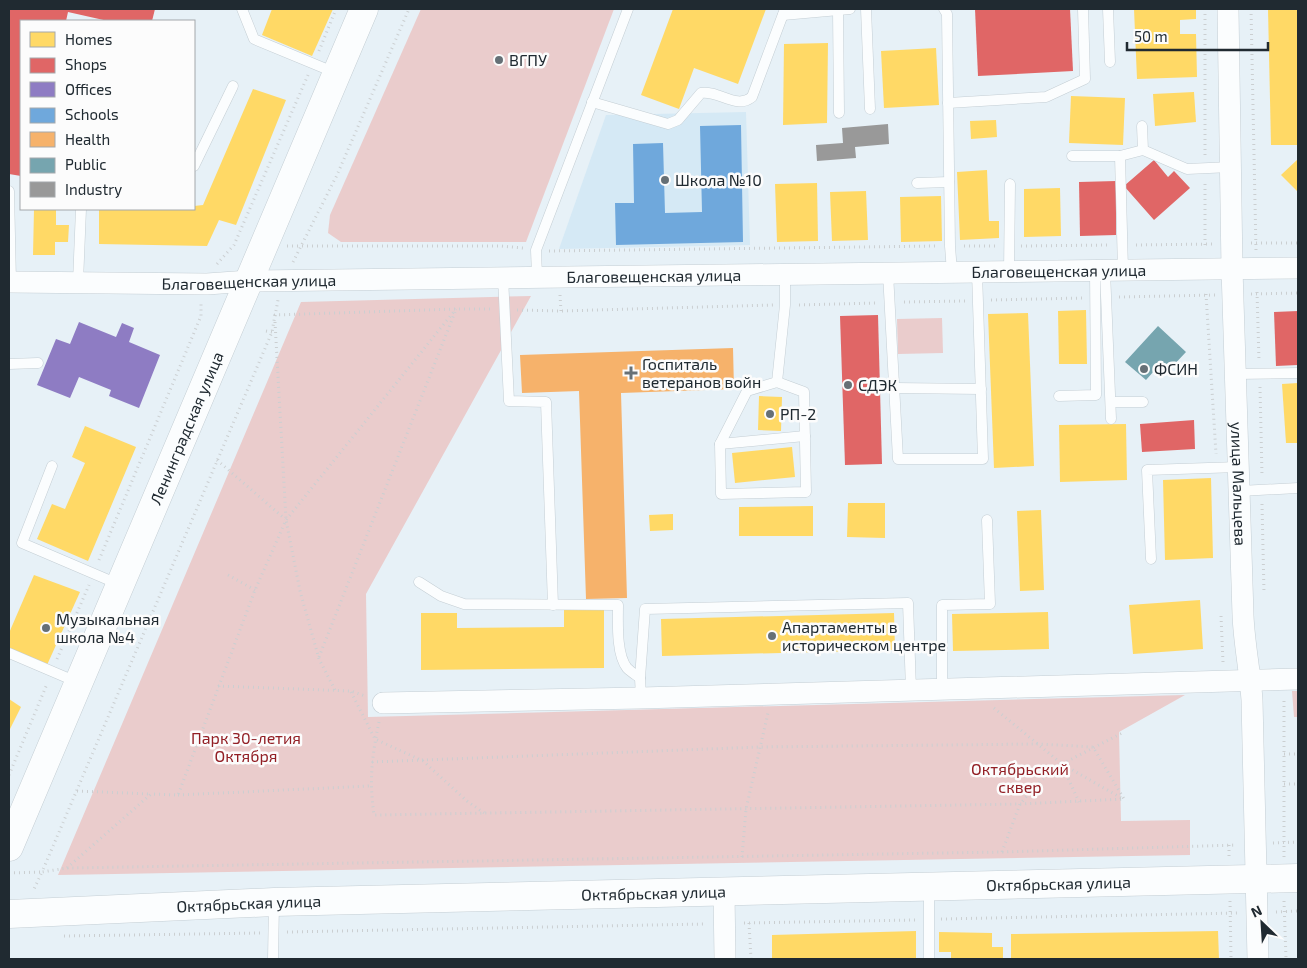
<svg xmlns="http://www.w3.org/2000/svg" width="1307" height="968" viewBox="0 0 1307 968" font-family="'Exo 2',sans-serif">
<rect width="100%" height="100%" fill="#e7f1f7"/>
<path fill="#d5e9f5" d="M746,112L750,245L559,249L606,115Z"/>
<g fill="#eacccc">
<path d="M421,9H614L526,242H341L328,233L330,215Z"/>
<path d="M531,296L366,594L368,717L1185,695L1119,732L1121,821L1190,820V855L58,875L301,302Z"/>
<path d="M942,318L943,353L898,354L897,319Z"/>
<path d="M1292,691H1298V717H1294Z"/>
</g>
<g fill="#ffd966">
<path d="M272,9H333L312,56L262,35Z"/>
<path d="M673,9H766L738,84L694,68L679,109L641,95Z"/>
<path d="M1134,9H1196V19L1180,20V34H1196L1197,77L1137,79Z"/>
<path d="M1268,9H1298V145H1271Z"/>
<path d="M828,43L827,123L783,125L784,44Z"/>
<path d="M936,48L939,105L884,108L881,51Z"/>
<path d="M253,89L286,100L236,225L219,220L207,246L99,244V209H194V206L203,205Z"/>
<path d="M1194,92L1196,122L1155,126L1153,94Z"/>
<path d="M1071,96L1125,98L1123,145L1069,143Z"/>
<path d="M996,120L997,137L971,139L970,121Z"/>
<path d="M1298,159V192L1281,175Z"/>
<path d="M987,170L989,221H999V238L960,240L957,172Z"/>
<path d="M817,183L818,241L777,242L775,184Z"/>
<path d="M1060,188L1061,236L1024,237V189Z"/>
<path d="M866,191L868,240L832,241L830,192Z"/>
<path d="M941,196L942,241L901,242L900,197Z"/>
<path d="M34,209H56V225H69L68,242H55V255H33Z"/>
<path d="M1086,310L1087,364H1059L1058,311Z"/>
<path d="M1028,313L1034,466L994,468L988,314Z"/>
<path d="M1298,383V443H1286L1282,384Z"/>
<path d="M759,396L782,397L781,431L758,430Z"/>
<path d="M1126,424L1127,480L1060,482L1059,425Z"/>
<path d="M85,426L136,447L88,561L37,539L52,504L65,509L85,463L72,457Z"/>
<path d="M792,447L795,477L735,483L732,453Z"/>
<path d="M1211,478L1213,558L1165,560L1163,480Z"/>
<path d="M848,503H885V538L847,537Z"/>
<path d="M813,506V536H739V507Z"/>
<path d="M1041,510L1044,590L1020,591L1017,511Z"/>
<path d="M673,514V530L650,531L649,515Z"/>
<path d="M34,575L80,592L47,665L9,649V633Z"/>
<path d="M1200,600L1203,649L1133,654L1129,605Z"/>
<path d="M564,610H604V668L421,670V613H457V628L564,627Z"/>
<path d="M1048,612L1049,649L953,651L952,614Z"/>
<path d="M894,613L895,650L662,656L661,619Z"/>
<path d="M9,699L21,707L9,731Z"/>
<path d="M916,931V959H772V935Z"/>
<path d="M1218,931L1219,959H1011V934Z"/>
<path d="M939,932L992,933V947H1003V959H951V952H939Z"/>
</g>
<g fill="#e06666">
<path d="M9,9H155L152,21H108L68,12L66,21H21V176L9,174Z"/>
<path d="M975,9H1070L1073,71L978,76Z"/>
<path d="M1154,160L1168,177L1174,171L1190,188L1154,220L1124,186Z"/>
<path d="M1116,181V235L1080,236L1079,182Z"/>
<path d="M1298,311V365L1276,366L1274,312Z"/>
<path d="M878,315L882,464L845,465L840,316Z"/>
<path d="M1194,420L1195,449L1142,452L1140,424Z"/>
</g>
<path fill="#8e7cc3" d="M79,322L116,337L122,323L134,328L129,342L160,355L139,408L109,396L111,390L79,377L70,398L37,385L56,339L70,344Z"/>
<path fill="#6fa8dc" d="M741,125L743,242L616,245L615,203H634L633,144L663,143L665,213L702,212L700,126Z"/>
<path fill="#f6b26b" d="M733,348L734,389L621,393L627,598L586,599L579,391L522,393L520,355Z"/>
<path fill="#76a5af" d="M1158,326L1186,352L1170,369L1162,362L1146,380L1125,362Z"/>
<path fill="#999" d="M888,124L889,144L855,147L856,158L817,161L816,145L843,143L842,128Z"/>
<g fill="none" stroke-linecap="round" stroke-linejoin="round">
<g stroke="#c4ced4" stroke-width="11">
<g id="service">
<path d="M242,9L254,39L336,73"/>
<path d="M866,9L870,109"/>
<path d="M944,9L947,14L950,246L952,272"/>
<path d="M1108,9L1110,62"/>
<path d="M838,10L839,113"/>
<path d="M783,15L850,9"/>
<path d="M592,102L668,124L678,120L701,93C719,90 736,110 752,97L785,9"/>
<path d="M948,103L1046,97L1085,79L1083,9"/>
<path d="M1142,126L1143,150L1187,169L1231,167"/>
<path d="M1072,156H1120L1123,270"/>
<path d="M1120,156L1143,150"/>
<path d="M194,166L233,86"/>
<path d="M917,183L949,182"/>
<path d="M9,191L11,282"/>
<path d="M1105,271L1111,419"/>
<path d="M1009,272L1010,184"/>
<path d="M888,273L898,459H983L977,272"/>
<path d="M537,276L536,250L628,9"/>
<path d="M503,277L509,401L546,402L553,605"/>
<path d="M78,282L81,209"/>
<path d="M9,364L38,363"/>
<path d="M1236,374L1298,373"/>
<path d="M777,382L804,392L806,492L721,494L720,444L747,391Z"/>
<path d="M777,382L785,305V274"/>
<path d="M895,388L981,389"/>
<path d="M1059,396L1096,395L1095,271"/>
<path d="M1111,402H1143"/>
<path d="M720,444L805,436"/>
<path d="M52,466L22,543L118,584"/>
<path d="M1240,491L1298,488"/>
<path d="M1151,559L1147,470L1239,467"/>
<path d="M419,582L441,596L464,604L618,605C618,622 616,654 627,668C631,672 636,675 640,678"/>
<path d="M9,653L77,682"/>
<path d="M942,689V605L990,604L987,520"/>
<path d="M641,698L640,678L645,609L908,603L911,690"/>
<path d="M273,959L274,903"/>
<path d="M929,959V889"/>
</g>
</g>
<g stroke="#c4ced4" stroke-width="22">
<g id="minor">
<path id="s1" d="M1228,9L1232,269L1243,615C1244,643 1250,671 1252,700L1258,959"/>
<path id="s2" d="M9,282L207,284L249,281L1298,268"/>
<path d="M383,703L641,698L1298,679"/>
<path d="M724,893L725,959"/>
</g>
</g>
<g stroke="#c4ced4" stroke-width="29">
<g id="secondary">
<path id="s3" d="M9,847L364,9"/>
<path id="s4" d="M9,914L274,902L1298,878"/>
</g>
</g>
<g stroke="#cbcfd1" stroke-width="3" stroke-dasharray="1 4" stroke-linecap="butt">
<path d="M1251,9L1256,251"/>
<path d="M319,51L336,9"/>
<path d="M1205,155V9"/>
<path d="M1251,243H1298"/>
<path d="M1136,245L1213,244"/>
<path d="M1205,245V181"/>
<path d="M287,246H501L523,248"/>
<path d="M964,246H995"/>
<path d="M1021,246L1110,245"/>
<path d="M549,251L938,246"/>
<path d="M293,262L337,175L409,9"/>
<path d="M217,264L234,245L308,75"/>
<path d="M1257,292L1259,361"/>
<path d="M1206,294L1216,454"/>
<path d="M1251,294L1298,293"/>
<path d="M560,295L561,311"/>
<path d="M1119,297L1215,295"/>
<path d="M991,300L1083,298"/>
<path d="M904,302L965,301"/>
<path d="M799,305L875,303"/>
<path d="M490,309H456L275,315L272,332L42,872L67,868L1002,852L1237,845"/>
<path d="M517,310L561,311L773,305"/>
<path d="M275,316L278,300"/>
<path d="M275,322L286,520L300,591L319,659L335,690"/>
<path d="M266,331L272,332"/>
<path d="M1260,387L1262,476"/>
<path d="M217,460L285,519"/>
<path d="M1262,504L1264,593"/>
<path d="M99,560L201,316V302"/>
<path d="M228,575L255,590"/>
<path d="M1221,616L1223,662"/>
<path d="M319,657L455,312"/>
<path d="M57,659L89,585"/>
<path d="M218,686L351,691L365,696"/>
<path d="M351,692L375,739L423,761L467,801L484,813"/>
<path d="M994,708L1062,764L1123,799"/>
<path d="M379,722C372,756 369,779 374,815L1020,804L1124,799"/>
<path d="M1284,754H1298"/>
<path d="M372,762L760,747L1039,744L1093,747L1124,799"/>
<path d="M1062,765L1079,802"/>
<path d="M9,775L47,684"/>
<path d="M1284,784H1298"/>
<path d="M77,791L150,794"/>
<path d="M178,795L370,786"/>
<path d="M1273,843L1298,842"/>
<path d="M1229,845V857"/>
<path d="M1002,852L1020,804L1038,783L1062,764L1124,732"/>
<path d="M742,857L746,809L768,713"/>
<path d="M1284,857V699"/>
<path d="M67,868L151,794L178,795L255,590L286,520L456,309"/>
<path d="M9,873L42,872L33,891"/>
<path d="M1230,901L1231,959"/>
<path d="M1284,901L1286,959"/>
<path d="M1276,912L1298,911"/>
<path d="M941,919L1238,913"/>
<path d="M744,923L915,920"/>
<path d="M749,923L751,959"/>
<path d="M287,932L705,924"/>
<path d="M64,936L260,933"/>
</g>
<use href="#service" stroke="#fbfdfe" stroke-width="10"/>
<use href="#minor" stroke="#fbfdfe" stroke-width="21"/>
<use href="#secondary" stroke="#fbfdfe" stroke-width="28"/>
</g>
<g fill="#667076" stroke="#fcfcfc" stroke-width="2">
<circle cx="499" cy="60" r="5"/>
<circle cx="665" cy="180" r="5"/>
<circle cx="1144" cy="369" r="5"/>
<path d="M628.5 365.5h5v5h5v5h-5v5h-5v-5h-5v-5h5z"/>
<circle cx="848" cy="385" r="5"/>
<circle cx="770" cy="414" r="5"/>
<circle cx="46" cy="628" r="5"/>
<circle cx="772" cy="636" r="5"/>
</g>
<g text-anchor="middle" stroke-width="5" stroke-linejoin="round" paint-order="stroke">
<g font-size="16" fill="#202a31" stroke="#fcfcfc" text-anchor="start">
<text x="509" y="66">ВГПУ</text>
<text x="675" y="186">Школа №10</text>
<text x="642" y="370">Госпиталь<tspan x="642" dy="18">ветеранов войн</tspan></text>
<text x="1154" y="375">ФСИН</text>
<text x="858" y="391">СДЭК</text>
<text x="780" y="420">РП-2</text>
<text x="56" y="625">Музыкальная<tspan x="56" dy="18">школа №4</tspan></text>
<text x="782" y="633">Апартаменты в<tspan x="782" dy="18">историческом центре</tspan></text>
</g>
<g font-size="16" fill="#202a31" stroke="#fcfcfc">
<text dy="6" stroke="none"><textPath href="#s2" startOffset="1050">Благовещенская улица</textPath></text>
<text dy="6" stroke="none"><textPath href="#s2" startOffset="645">Благовещенская улица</textPath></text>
<text dy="6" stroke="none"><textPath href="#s2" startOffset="240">Благовещенская улица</textPath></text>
<text dy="6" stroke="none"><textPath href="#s3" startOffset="455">Ленинградская улица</textPath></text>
<text dy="6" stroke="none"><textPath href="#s1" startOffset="475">улица Мальцева</textPath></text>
<text dy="6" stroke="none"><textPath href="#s4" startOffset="1050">Октябрьская улица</textPath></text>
<text dy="6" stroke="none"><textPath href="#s4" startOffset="645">Октябрьская улица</textPath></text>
<text dy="6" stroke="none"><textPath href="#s4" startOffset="240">Октябрьская улица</textPath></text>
</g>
<g font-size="16" fill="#921f25" stroke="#fcfcfc">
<text x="246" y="744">Парк 30-летия<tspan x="246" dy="18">Октября</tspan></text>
<text x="1020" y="775">Октябрьский<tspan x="1020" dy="18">сквер</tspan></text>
</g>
</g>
<rect width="1307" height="968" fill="none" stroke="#202a31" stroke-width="20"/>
<rect x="20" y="20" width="175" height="190" fill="#fcfcfc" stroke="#a4a8ab"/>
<rect x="30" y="32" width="25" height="15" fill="#ffd966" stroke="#a4a8ab"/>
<text x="65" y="45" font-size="15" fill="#202a31">Homes</text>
<rect x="30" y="58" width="25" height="15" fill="#e06666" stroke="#a4a8ab"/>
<text x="65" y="70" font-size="15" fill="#202a31">Shops</text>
<rect x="30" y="82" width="25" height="15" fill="#8e7cc3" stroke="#a4a8ab"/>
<text x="65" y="95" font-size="15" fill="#202a31">Offices</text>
<rect x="30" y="108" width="25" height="15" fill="#6fa8dc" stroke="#a4a8ab"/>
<text x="65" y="120" font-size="15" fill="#202a31">Schools</text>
<rect x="30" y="132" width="25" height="15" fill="#f6b26b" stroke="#a4a8ab"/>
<text x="65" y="145" font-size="15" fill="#202a31">Health</text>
<rect x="30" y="158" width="25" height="15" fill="#76a5af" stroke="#a4a8ab"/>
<text x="65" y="170" font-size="15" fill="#202a31">Public</text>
<rect x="30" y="182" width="25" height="15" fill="#999999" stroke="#a4a8ab"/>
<text x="65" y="195" font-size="15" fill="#202a31">Industry</text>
<g transform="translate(1262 923) rotate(335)" stroke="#fcfcfc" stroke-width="4" paint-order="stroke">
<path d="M0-4L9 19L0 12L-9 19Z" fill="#202a31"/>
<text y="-8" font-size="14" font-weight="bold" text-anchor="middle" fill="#202a31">N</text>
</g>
<path d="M1127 42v8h141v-8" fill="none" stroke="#202a31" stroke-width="2.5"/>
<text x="1134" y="42" font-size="15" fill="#202a31" stroke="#fcfcfc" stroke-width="4" paint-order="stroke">50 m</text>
</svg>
